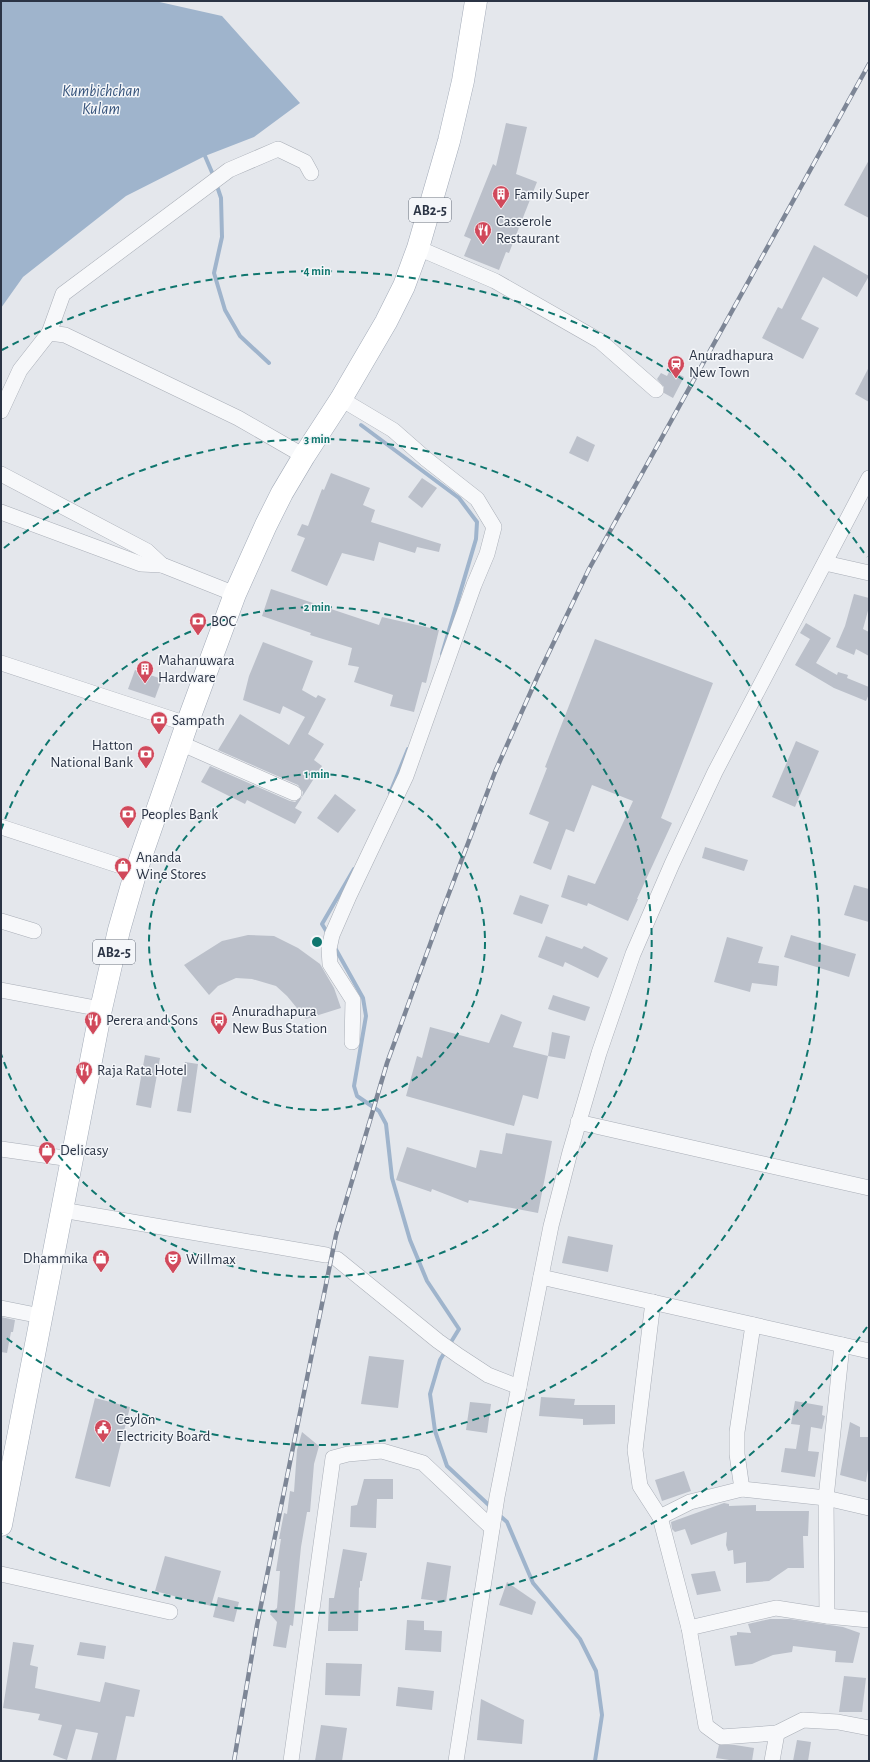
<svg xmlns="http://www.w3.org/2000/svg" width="870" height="1762" viewBox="0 0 870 1762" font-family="'Alegreya Sans',sans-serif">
<rect width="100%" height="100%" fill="#e4e7ec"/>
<path fill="#9fb4cc" d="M1,1H155L222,16L300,103L254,137L205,156L126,196L23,277L1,308Z"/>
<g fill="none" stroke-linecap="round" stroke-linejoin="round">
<g stroke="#9fb4cc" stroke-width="4">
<path d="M205,156L214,177"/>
<path d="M216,183L221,198L222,237L214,273L225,310L240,336L269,363"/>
<path d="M361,425L459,498L477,522L476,539L442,654"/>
<path d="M390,793L408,749"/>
<path d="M328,934L322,924L354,869"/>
<path d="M334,946L363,998L366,1016L354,1086L357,1096L379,1111L386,1124L392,1178L410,1240L427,1281L459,1329L440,1360L430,1394L435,1431L447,1466L492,1508"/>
<path d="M498,1514L507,1522L533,1583L580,1639L596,1671L602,1715L595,1761"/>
</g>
</g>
<g fill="#bbc0ca">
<path d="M506,123L527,127L516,174L537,182L509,253L506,252L499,270L464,256L471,239L464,236L493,164L496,166Z"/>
<path d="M869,160V218L844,205Z"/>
<path d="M814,245L869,276L857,297L823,277L801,319L819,328L803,359L762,338L778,307L782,309Z"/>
<path d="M869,367V402L855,394Z"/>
<path d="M670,370L684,377L673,398L664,393V387L657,379L661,373L667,376Z"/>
<path d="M577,436L595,445L588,462L569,453Z"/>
<path d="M331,473L370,488L363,505L375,510L371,522L441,544L439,552L417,547L415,553L379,542L374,561L342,553L327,586L291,571L305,538L297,535L302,524L308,526L322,489L324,490Z"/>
<path d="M422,478L437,488L422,508L408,497Z"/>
<path d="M271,589L379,625L382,617L439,630L426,683L422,682L414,712L390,706L393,695L354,682L359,667L348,665L352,648L310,635L311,633L262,616Z"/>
<path d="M854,594L869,598V607L863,629L869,632V656L856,649L854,655L836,647L845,626Z"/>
<path d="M806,623L831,638L816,663L837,675L838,672L848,675L847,678L869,687V694L866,701L834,688L795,665L810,639L800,633Z"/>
<path d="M595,639L713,683L661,818L672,823L637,899H638L628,921L588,903L587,906L561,897L568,875L595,884L633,801L592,785L574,832L566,829L551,870L533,863L549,822L529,814L547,768L545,767Z"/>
<path d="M263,642L313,661L302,690L316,698L318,695L326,699L308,734L324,744L314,760L322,766L295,808L302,812L295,824L247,800L245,804L201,782L210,766L290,801L295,802L302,797L303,792L298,785L218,750L240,714L289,745L305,717L283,706L280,714L243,700L249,676Z"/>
<path d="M135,670L162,679L155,698L128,689Z"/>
<path d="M796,741L819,751L795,807L772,797Z"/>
<path d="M335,794L356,810L338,833L317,818Z"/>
<path d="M705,847L748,860L744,871L702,858Z"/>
<path d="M854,885L869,889V922L844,915Z"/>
<path d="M520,895L549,905L542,924L513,914Z"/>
<path d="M248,935L274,936L298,948L320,964L334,988L341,1008L306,1019L287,996L276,986L252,979L236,978L218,986L209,995L184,965L222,941Z"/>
<path d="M791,935L856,954L849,977L784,957Z"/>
<path d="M546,936L582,949L584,946L608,958L598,978L565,962L563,967L538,957Z"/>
<path d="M727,937L763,947L758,963L779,966L777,986L752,983L750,992L714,982Z"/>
<path d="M553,995L590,1007L585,1021L548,1009Z"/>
<path d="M501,1014L522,1022L513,1047L548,1056L538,1099L523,1095L514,1126L406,1096L417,1056L422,1058L430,1027L489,1043Z"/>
<path d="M552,1032L570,1036L565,1059L548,1056Z"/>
<path d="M145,1055L160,1058L151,1108L136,1105Z"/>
<path d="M185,1062L198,1064L191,1113L177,1111Z"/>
<path d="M506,1133L552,1141L538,1213L469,1200L468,1203L432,1189L431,1192L396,1180L407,1147L476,1168L480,1150L502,1154Z"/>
<path d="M568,1236L613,1245L608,1272L562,1263Z"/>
<path d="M1,1317L15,1320L13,1332H11L7,1353L1,1352Z"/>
<path d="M369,1356L404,1360L398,1408L361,1404Z"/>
<path d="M541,1397L575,1399L574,1405H615V1424L583,1425V1419L539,1416Z"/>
<path d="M95,1398L130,1407L110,1487L75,1478Z"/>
<path d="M795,1401L823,1406L822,1415L825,1416L822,1429L811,1427L808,1451L819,1452L815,1477L781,1472L785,1448L796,1449L800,1425L791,1424Z"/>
<path d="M470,1402L491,1404L487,1433L466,1430Z"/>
<path d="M850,1422L860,1427V1437H869V1463L866,1482L840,1475Z"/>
<path d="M302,1432L319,1446L314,1464L310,1512H307L301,1547L293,1626L290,1625L286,1648L273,1646L277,1622L270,1614L277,1608L280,1571H276L281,1539H279L284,1513L287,1514L290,1491L294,1492L297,1450Z"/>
<path d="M684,1471L691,1491L662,1501L655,1480Z"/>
<path d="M364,1479H393V1499H377L376,1528L350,1527L351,1506L357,1505Z"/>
<path d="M724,1503L729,1504V1506L756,1505V1511H809L808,1536H803L804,1568H788L769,1581L746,1583V1562L734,1564L733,1550L728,1551L726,1545L727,1532L691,1545L685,1529L675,1532L672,1529L671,1522Z"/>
<path d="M343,1549L367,1553L362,1581H360V1588L359,1587L358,1631H328L329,1598H334Z"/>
<path d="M165,1556L221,1571L211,1606L155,1591Z"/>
<path d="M427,1562L451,1566L446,1602L421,1599Z"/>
<path d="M715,1571L721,1591L697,1595L691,1574Z"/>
<path d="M507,1582L536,1602L532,1615L499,1605Z"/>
<path d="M218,1597L239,1602L234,1622L213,1617Z"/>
<path d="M770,1619H790L843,1627L860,1633L853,1663L835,1662L836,1651L793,1646L792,1652L773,1655L752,1664L735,1666L730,1636L737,1635V1632L751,1633L748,1624Z"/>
<path d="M407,1620L424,1621V1630L442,1631L441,1652L405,1650Z"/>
<path d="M13,1642L34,1645L30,1665L38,1667L35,1688L100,1702L105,1682L140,1690L134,1717L126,1716L116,1761H91L98,1733L76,1729L67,1760L53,1755L62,1725L38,1720L40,1714L3,1708Z"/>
<path d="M80,1642L106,1646L104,1659L77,1655Z"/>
<path d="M326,1663L362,1664L360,1696L325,1695Z"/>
<path d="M844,1676L866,1678L862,1712H839Z"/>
<path d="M398,1687L434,1691L432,1710L396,1706Z"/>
<path d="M481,1699L524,1720L522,1744L477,1740Z"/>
<path d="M321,1725L347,1728L342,1761H315Z"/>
<path d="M797,1740L811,1742L808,1761H793Z"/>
<path d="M719,1745H735L754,1748L752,1761H736L716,1758Z"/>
</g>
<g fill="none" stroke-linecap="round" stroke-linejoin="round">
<g stroke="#a9aeb7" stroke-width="16">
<g id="street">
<path d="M418,248L495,281L600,341L656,390"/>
<path d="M49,333L63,294L229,170L278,149L305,162L311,173"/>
<path d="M341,399L393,430L426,459L477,499L494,527L487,554L474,585L406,776L349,896L332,935L329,949L330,964L353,1000L352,1042"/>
<path d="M1,411L20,370L49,333L65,335L238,418L304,456"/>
<path d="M1,474L147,551L162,565L235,594"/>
<path d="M1,512L141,564L162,565"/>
<path d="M825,563L869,573"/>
<path d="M1,663L187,724"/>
<path d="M180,743L294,793"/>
<path d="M1,827L136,871"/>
<path d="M1,921L34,931"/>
<path d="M1,990L101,1009"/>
<path d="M578,1122L869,1188"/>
<path d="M1,1149L71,1159"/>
<path d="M62,1210L326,1255"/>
<path d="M337,1259L438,1341L459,1356L488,1375L519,1387"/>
<path d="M541,1277L869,1351"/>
<path d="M653,1302L635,1450L640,1486L660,1517L689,1628L706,1726L721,1737L777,1733L772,1761"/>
<path d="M1,1308L41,1316"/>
<path d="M742,1489L737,1454V1432L753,1325"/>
<path d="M660,1517L690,1502L742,1489L826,1498L869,1508"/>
<path d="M1,1574L170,1612"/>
<path d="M827,1616L826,1498L842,1345"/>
<path d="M689,1628L776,1608L827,1616L869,1620"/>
<path d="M777,1733L803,1720L838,1722L869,1728"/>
<path d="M291,1761L333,1458L348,1454L382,1451L423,1463L492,1528"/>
<path d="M456,1761L497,1497L551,1226L570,1152L599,1053L633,954L672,864L715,772L869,478"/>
</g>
</g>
<g stroke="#a3abb8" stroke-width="23">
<path id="primary" d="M1,1525L101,1009L119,930L136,871L187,724L235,594L266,525L282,493L304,456L341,399L386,322L404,286L418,248L449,141L463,81L476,1"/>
</g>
<use href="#street" stroke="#f7f8fa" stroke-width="15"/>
<use href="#primary" stroke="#fff" stroke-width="22"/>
<g stroke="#7d8696" stroke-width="4.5">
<path id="rail" d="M234,1761L257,1625L336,1235L387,1063L440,917L495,772L540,671L589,569L869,64"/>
</g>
<use href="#rail" stroke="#f4f6f9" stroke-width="3" stroke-dasharray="9" stroke-linecap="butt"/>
</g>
<g fill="none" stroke="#0f766e" stroke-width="2" stroke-dasharray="7 5">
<circle cx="317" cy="942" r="168"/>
<path d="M1 830A335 335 0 1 1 1 1054"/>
<path d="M4 548A503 503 0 1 1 4 1336"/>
<path d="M867 1327A671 671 0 0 1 2 1534M2 350A671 671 0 0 1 867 557"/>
</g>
<defs>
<g id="building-pin" transform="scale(0.9)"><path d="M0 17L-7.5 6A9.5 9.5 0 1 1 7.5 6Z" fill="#d1495b" stroke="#f4f6f9"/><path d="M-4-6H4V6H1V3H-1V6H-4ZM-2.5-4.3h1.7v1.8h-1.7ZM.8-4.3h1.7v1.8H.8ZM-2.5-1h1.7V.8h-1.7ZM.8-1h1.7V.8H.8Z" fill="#fff"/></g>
<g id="restaurant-pin" transform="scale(0.9)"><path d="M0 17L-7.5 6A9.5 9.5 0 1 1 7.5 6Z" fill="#d1495b" stroke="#f4f6f9"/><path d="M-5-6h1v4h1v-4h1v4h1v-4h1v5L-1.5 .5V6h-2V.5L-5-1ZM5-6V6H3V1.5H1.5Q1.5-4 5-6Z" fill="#fff"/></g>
<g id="station-pin" transform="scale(0.9)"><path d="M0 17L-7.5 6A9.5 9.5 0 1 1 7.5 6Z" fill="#d1495b" stroke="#f4f6f9"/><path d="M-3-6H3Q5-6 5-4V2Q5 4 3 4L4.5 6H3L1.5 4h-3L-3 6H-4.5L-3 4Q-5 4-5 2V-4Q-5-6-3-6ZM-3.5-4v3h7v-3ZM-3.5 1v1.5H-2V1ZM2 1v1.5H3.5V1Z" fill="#fff"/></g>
<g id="bank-pin" transform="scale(0.9)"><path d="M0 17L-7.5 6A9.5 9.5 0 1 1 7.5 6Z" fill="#d1495b" stroke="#f4f6f9"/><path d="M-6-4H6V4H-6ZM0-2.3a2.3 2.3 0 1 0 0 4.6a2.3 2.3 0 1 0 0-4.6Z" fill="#fff"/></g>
<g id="shop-pin" transform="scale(0.9)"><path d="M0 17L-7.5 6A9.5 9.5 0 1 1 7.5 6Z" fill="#d1495b" stroke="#f4f6f9"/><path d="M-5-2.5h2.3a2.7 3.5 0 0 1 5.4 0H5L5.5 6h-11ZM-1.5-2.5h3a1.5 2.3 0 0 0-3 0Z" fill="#fff"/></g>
<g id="bus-pin" transform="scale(0.9)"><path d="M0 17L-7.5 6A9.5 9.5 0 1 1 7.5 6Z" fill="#d1495b" stroke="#f4f6f9"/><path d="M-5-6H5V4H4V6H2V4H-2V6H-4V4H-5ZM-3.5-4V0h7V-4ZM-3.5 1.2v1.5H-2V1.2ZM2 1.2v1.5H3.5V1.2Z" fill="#fff"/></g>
<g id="theatre-pin" transform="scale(0.9)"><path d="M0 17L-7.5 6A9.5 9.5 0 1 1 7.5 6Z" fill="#d1495b" stroke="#f4f6f9"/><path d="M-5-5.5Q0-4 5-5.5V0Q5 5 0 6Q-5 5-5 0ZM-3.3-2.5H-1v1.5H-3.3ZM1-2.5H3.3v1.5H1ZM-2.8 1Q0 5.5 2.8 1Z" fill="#fff"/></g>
<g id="civic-pin" transform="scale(0.9)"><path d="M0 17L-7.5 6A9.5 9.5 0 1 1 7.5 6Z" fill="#d1495b" stroke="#f4f6f9"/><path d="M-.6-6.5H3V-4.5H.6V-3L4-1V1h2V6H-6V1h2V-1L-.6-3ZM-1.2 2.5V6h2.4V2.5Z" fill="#fff"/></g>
</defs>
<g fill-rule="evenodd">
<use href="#building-pin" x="501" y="194"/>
<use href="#restaurant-pin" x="483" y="230"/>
<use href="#station-pin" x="676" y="364"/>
<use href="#bank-pin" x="198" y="621"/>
<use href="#building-pin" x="145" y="669"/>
<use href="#bank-pin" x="159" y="720"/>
<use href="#bank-pin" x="146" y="754"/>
<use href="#bank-pin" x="128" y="814"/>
<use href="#shop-pin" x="123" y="866"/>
<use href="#restaurant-pin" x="93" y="1020"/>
<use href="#bus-pin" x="219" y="1020"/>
<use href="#restaurant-pin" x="84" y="1070"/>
<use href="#shop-pin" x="47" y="1150"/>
<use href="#shop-pin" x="101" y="1258"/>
<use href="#theatre-pin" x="173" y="1259"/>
<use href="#civic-pin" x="103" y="1428"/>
</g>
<g text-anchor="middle" stroke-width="3" stroke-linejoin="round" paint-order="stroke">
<g fill="#f4f6f9" stroke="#676e7b" stroke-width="1">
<rect x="409" y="198" width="42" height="24" rx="3"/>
<rect x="93" y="940" width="42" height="24" rx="3"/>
</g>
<g font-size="14" font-weight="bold" fill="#2b3445">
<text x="430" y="215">AB2-5</text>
<text x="114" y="957">AB2-5</text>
</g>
<g font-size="15" fill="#2b3445" stroke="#f4f6f9" text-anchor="start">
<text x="514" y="199">Family Super</text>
<text x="496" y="226">Casserole<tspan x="496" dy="17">Restaurant</tspan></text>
<text x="689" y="360">Anuradhapura<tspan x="689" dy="17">New Town</tspan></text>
<text x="211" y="626">BOC</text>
<text x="158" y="665">Mahanuwara<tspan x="158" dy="17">Hardware</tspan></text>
<text x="172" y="725">Sampath</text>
<text x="133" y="750" text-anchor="end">Hatton<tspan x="133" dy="17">National Bank</tspan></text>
<text x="141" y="819">Peoples Bank</text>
<text x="136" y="862">Ananda<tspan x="136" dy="17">Wine Stores</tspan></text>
<text x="232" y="1016">Anuradhapura<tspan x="232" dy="17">New Bus Station</tspan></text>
<text x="106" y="1025">Perera and Sons</text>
<text x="97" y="1075">Raja Rata Hotel</text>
<text x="60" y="1155">Delicasy</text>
<text x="88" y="1263" text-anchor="end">Dhammika</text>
<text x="186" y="1264">Willmax</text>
<text x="116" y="1424">Ceylon<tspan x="116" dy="17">Electricity Board</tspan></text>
</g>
<g font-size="16" font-style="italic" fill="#34527a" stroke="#f4f6f9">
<text x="101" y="96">Kumbichchan<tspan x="101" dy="18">Kulam</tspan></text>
</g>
</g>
<circle cx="317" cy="942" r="6" fill="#0f766e" stroke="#f4f6f9" stroke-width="2"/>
<g font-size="12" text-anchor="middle" font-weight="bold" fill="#0f766e" stroke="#f4f6f9" stroke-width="3" stroke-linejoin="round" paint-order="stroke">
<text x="317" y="275">4 min</text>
<text x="317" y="443">3 min</text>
<text x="317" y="611">2 min</text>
<text x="317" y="778">1 min</text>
</g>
<rect width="870" height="1762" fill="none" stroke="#2b3445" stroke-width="4"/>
</svg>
